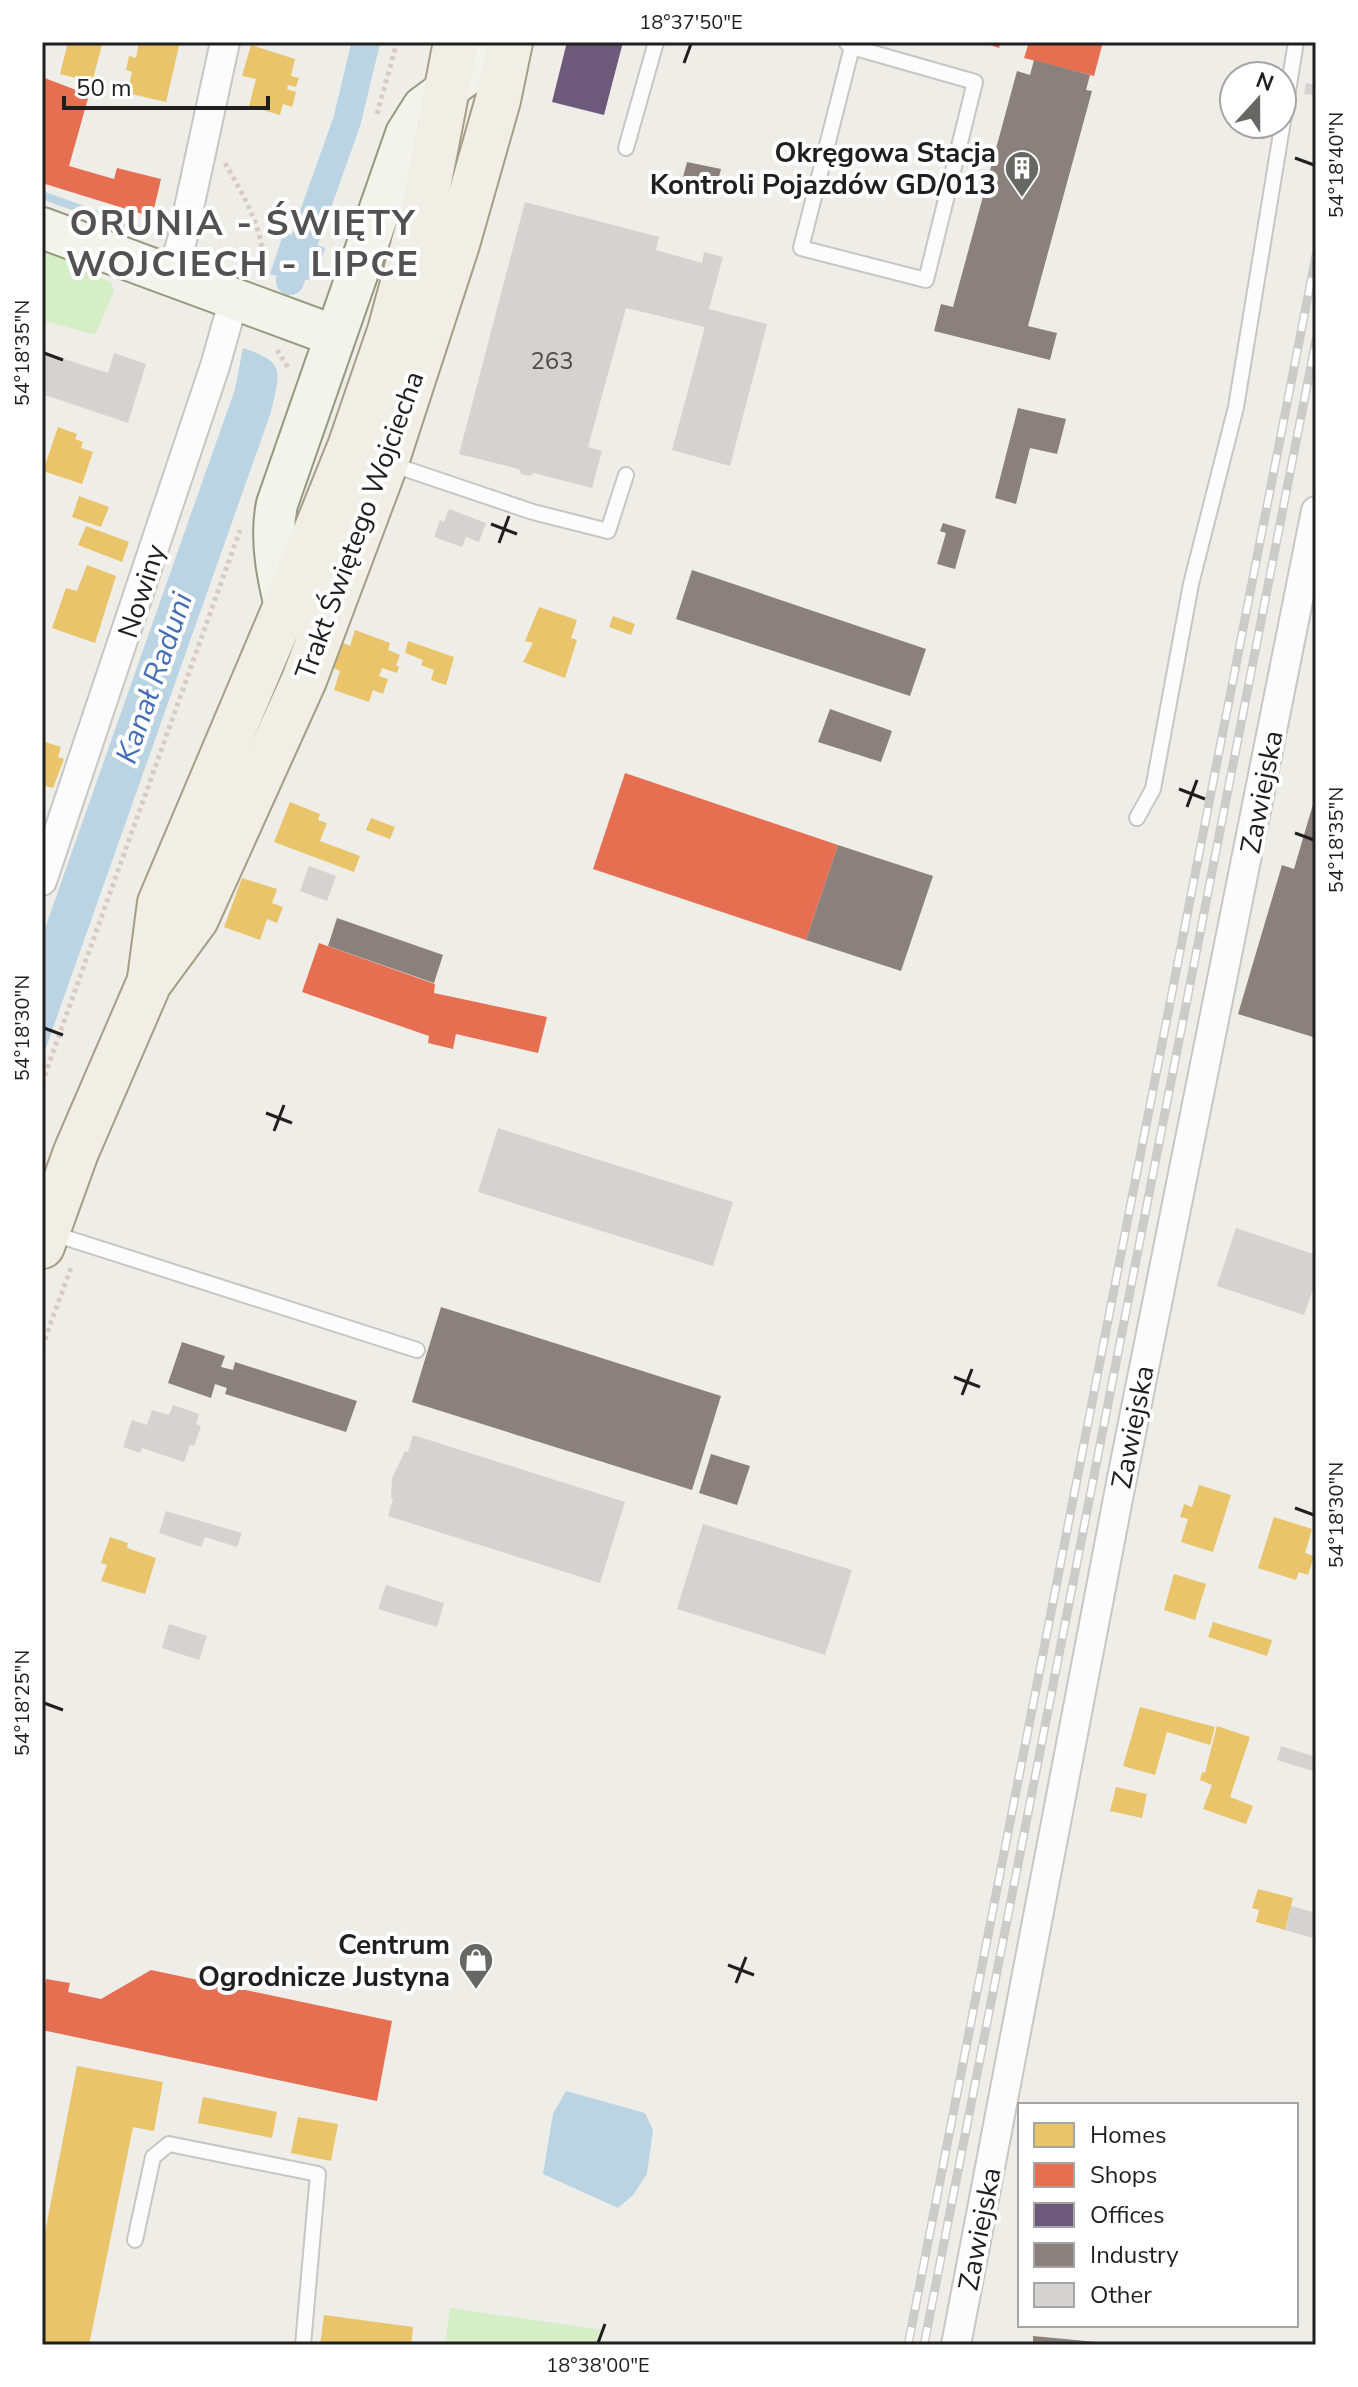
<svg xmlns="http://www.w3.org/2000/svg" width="1358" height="2387" viewBox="0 0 1358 2387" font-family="'Nunito Sans',sans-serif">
<rect width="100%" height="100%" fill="#eeede8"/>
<g fill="#d5eec5">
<path d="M42,248L87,265L90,273L111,282L114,291L95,335L42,320Z"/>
<path d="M450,2308L603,2330L600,2345H445Z"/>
</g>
<g fill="#bad4e3">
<path d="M284,232L325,248L316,278L295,282L270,274Z"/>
<path d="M243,348C287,363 280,371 271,412L42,1059V937L235,389Z"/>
<path d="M566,2091L645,2113L653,2130L647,2174L633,2195L618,2208L543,2174L553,2114Z"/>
</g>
<g fill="#e9c46a">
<path d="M68,42H103L92,82L60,74Z"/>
<path d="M139,42H180L166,102L127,93L132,72L126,70L129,56L136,58Z"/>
<path d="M251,45L295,59L291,76L299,78L296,87L288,85L287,89L296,92L292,107L283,104L280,115L249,106L256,79L242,76Z"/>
<path d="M58,427L77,434L75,439L83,442L81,448L93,452L82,484L43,471Z"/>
<path d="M79,496L109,507L101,527L72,517Z"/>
<path d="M86,526L129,542L122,562L78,545Z"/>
<path d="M87,565L116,576L95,643L52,628L66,588L77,591Z"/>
<path d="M539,607L577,620L571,638L577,640L565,678L523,662L533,643L525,641Z"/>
<path d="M613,616L635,624L631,635L609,627Z"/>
<path d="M355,630L390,643L388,650L400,655L396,665L399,667L397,673L382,668L379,676L388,679L383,694L373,690L369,702L334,690L340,671L332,667L341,642L350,646Z"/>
<path d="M408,641L454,657L446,685L431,680L434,670L421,665L423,660L405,653Z"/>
<path d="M42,741L61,747L58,757L64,759L53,788L42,785Z"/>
<path d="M290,802L320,814L318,820L327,823L320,841L360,856L354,872L274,842Z"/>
<path d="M371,818L395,827L390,839L366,830Z"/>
<path d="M242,878L277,889L272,903L283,907L277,923L267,919L260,940L224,927Z"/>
<path d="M1199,1485L1231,1495L1213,1552L1181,1542L1188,1519L1180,1517L1184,1504L1192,1507Z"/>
<path d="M1274,1517L1312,1529L1305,1553L1314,1556L1308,1575L1299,1572L1296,1580L1258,1568Z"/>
<path d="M110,1537L128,1543L127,1548L156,1558L145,1594L101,1581L107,1565L101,1563Z"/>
<path d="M1174,1574L1206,1584L1195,1620L1164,1610Z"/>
<path d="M1213,1622L1272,1640L1267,1656L1208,1637Z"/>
<path d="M1140,1707L1215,1727L1210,1745L1167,1732L1155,1775L1123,1766Z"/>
<path d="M1217,1726L1250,1737L1230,1797L1253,1806L1246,1824L1203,1809L1212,1785L1200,1780L1202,1772L1205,1773Z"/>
<path d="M1116,1787L1147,1794L1142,1818L1110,1811Z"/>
<path d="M1258,1889L1293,1898L1285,1930L1256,1922L1259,1910L1252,1908Z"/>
<path d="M77,2066L163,2082L154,2131L133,2127L89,2345H42V2248Z"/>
<path d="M203,2097L277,2112L272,2138L198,2123Z"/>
<path d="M298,2117L338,2124L331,2161L291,2153Z"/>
<path d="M324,2315L413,2327L411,2345H320Z"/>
</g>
<g fill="#e76f51">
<path d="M981,42H1001L999,48Z"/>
<path d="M1029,42H1103L1094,76L1024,58Z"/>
<path d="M42,77L89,95L69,166L114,179L117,168L161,179L152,217L42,183Z"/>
<path d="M625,773L838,845L806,940L593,869Z"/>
<path d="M319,943L435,984L434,993L547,1017L538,1053L456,1034L453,1049L428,1043L429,1036L302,992Z"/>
<path d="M151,1970L392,2021L377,2101L42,2030V1986L44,1987L46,1979L70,1983L68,1992L101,1999Z"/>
</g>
<path fill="#6d597a" d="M567,42H623L604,115L552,102Z"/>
<g fill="#8a817c">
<path d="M1034,60L1090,75L1086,90L1092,91L1028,326L1057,333L1050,360L934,331L941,304L953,307L1017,71L1030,75Z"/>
<path d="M687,162L721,169L716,189L682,181Z"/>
<path d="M1018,408L1066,419L1057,454L1030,448L1016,504L995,498Z"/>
<path d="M943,523L966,530L955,569L937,564L946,533L940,531Z"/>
<path d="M692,570L926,649L910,696L676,619Z"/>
<path d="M830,709L892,731L881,762L818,742Z"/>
<path d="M1316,794V1038L1238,1014L1282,865L1294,869Z"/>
<path d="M838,845L933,876L901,971L806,940Z"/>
<path d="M337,918L443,955L434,983L328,946Z"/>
<path d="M441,1307L721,1396L692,1490L412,1402Z"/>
<path d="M182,1342L225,1356L221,1367L233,1370L235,1362L357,1401L346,1432L225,1394L227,1388L215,1384L211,1398L168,1383Z"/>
<path d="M711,1454L750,1466L737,1505L699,1493Z"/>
<path d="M1033,2336L1107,2343V2345H1033Z"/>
</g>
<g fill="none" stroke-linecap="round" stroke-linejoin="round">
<path stroke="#bad4e3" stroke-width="8" d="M42,195L144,232"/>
<path stroke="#bad4e3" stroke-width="28" d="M290,281L347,121L366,42"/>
</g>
<g fill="#d5d3cf">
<path d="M1306,83L1316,85L1314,95L1304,94Z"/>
<path d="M525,202L659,237L656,250L702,263L704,252L723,257L709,309L767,324L730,466L672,450L705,327L626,308L588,447L602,451L592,488L534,473L529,476L521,474L519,469L459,454Z"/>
<path d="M42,352L108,373L114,353L146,364L128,423L42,394Z"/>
<path d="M449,509L486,523L479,542L466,537L462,547L434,537L440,520L444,522Z"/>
<path d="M309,866L336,876L327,901L300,891Z"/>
<path d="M498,1128L733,1202L713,1266L478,1192Z"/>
<path d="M1236,1228L1316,1255V1280L1304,1315L1217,1286Z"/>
<path d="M173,1405L199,1414L196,1424L201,1426L194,1446L190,1445L184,1462L142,1448L140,1453L123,1447L132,1420L147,1425L152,1410L169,1415Z"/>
<path d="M413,1435L625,1502L600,1583L388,1516L393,1499L391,1498L392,1478L405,1451L408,1452Z"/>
<path d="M166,1511L242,1533L237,1547L205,1537L201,1547L159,1533Z"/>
<path d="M703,1524L852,1570L825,1655L677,1609Z"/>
<path d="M386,1585L444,1603L437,1627L378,1609Z"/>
<path d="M169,1624L207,1636L199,1660L162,1648Z"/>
<path d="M1281,1746L1316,1757V1772L1277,1760Z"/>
<path d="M1291,1906L1316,1913V1939L1285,1930Z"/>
</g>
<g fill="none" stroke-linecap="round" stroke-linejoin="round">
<g stroke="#c6c6c4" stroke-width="18">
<g id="service">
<path d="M846,42L852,47L975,82L926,280L801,248L852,47"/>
<path d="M626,148L656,42"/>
<path d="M391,464L533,512L608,531L626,475"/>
<path d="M1137,818L1153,789L1191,584L1236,407L1296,42"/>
<path d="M51,1233L417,1350"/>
<path d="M135,2240L153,2157L169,2144L318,2174L303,2345"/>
</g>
</g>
<g stroke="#c6c6c4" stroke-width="32">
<g id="minor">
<path d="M171,276L182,240L225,42"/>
<path d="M42,881L215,366L234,299"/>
<path d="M956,2345L1121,1483L1316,511"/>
</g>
</g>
<g stroke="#94997f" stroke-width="44">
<g id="secondary">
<path d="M42,228L335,336"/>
<path d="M288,619C279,583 269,541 277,504L406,134L423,107L509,44"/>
</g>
</g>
<g stroke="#a59e84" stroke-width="48">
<g id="primary">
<path d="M150,979L160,903L285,608L350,447L390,331L425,202L456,42"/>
<path d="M42,1246L76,1152L149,983L196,919L304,680L386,462L457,244L498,100L510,42"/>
</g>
</g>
<g stroke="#d8cbc6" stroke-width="5" stroke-dasharray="4 4" stroke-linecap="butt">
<path d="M377,114L397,42"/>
<path d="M225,163C245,198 267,234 263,276"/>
<path d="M277,350L289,369"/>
<path d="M42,1083L240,530"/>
<path d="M42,1347L71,1268"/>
</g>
<use href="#service" stroke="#fcfcfc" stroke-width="14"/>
<use href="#minor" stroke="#fcfcfc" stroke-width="28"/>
<use href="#secondary" stroke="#f2f4eb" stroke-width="40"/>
<use href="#primary" stroke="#f1eee5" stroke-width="44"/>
<g stroke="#cbcbca" stroke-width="9">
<g id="rail">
<path d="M908,2345L1316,255"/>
<path d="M924,2345L1316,340"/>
</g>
</g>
<use href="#rail" stroke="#fff" stroke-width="6" stroke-dasharray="18" stroke-linecap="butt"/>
</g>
<path fill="none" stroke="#1f1f1f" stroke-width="3" d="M684,63L691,44M1295,158L1314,165M44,353L63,360M491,524L517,534M499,543L509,516M1179,789L1205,799M1187,807L1197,780M1295,833L1314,840M44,1028L63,1035M266,1113L292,1123M274,1131L284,1105M954,1377L980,1387M962,1395L972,1369M1295,1508L1314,1515M44,1703L63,1710M728,1965L754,1975M736,1983L746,1957M598,2343L605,2324"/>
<defs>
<g id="building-pin" transform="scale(1.8)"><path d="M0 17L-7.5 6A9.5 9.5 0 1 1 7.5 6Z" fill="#676765" stroke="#fff"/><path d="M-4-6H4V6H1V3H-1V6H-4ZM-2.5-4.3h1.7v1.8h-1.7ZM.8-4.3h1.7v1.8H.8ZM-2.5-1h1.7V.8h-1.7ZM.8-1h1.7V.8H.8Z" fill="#fff"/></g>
<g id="shop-pin" transform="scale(1.8)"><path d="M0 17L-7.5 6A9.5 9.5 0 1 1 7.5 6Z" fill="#676765" stroke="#fff"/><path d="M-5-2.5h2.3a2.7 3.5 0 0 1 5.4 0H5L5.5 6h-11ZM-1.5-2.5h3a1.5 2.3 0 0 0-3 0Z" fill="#fff"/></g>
</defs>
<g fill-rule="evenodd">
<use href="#building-pin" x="1022" y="168"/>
<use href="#shop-pin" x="476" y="1960"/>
</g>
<g text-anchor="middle" stroke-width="8" stroke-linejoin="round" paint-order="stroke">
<g font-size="24" fill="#4c4c4b">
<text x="552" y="369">263</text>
</g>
<g font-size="28" font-weight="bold" fill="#1f1f1f" stroke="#fff" text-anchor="end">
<text x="996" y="162">Okręgowa Stacja<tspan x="996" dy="32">Kontroli Pojazdów GD/013</tspan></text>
<text x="450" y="1954">Centrum<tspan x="450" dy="32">Ogrodnicze Justyna</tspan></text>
</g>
<g font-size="28" fill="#1f1f1f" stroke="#fff">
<text transform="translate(359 525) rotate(-70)" y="10">Trakt Świętego Wojciecha</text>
<text transform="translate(141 591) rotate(-72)" y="10">Nowiny</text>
<text transform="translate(1261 792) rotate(-79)" y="10">Zawiejska</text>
<text transform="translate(1132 1427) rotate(-79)" y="10">Zawiejska</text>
<text transform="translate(979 2229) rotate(-79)" y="10">Zawiejska</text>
</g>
<g font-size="30" font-style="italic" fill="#456eb6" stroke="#fff">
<text transform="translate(154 678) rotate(-71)" y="10">Kanał Raduni</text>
</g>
<g font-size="36" font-weight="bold" letter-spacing="2" fill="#525252" stroke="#fff">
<text x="243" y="235">ORUNIA - ŚWIĘTY<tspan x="243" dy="41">WOJCIECH - LIPCE</tspan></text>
</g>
</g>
<rect width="1358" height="2387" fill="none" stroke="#ffffff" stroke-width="88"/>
<rect x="1018" y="2103" width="280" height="224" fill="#ffffff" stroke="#a5a5a5" stroke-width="2"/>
<rect x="1034" y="2123" width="40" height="24" fill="#e9c46a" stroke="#a5a5a5" stroke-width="2"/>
<text x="1090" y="2143" font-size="24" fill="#1f1f1f">Homes</text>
<rect x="1034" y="2163" width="40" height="24" fill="#e76f51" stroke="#a5a5a5" stroke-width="2"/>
<text x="1090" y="2183" font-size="24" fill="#1f1f1f">Shops</text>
<rect x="1034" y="2203" width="40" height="24" fill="#6d597a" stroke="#a5a5a5" stroke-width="2"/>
<text x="1090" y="2223" font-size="24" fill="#1f1f1f">Offices</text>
<rect x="1034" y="2243" width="40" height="24" fill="#8a817c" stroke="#a5a5a5" stroke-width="2"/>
<text x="1090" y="2263" font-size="24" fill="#1f1f1f">Industry</text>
<rect x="1034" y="2283" width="40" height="24" fill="#d5d3cf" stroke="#a5a5a5" stroke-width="2"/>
<text x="1090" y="2303" font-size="24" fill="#1f1f1f">Other</text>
<g transform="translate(1258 100) rotate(21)"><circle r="38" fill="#ffffff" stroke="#a5a5a5" stroke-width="2"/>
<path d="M0-6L14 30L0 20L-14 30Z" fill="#676765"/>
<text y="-12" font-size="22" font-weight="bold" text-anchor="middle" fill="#1f1f1f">N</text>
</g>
<path d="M64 96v12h204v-12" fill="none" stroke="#1f1f1f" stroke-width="4"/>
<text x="76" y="96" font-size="24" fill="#1f1f1f" stroke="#ffffff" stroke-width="6" paint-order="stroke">50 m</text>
<rect x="44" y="44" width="1270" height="2299" fill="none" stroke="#1f1f1f" stroke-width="3"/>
<g font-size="20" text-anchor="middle" fill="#1f1f1f">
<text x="691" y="29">18°37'50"E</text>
<text transform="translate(1336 165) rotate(-90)" y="7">54°18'40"N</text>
<text transform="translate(22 353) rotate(-90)" y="7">54°18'35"N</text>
<text transform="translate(1336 840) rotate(-90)" y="7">54°18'35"N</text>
<text transform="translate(22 1028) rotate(-90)" y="7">54°18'30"N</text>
<text transform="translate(1336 1515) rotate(-90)" y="7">54°18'30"N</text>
<text transform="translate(22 1703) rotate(-90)" y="7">54°18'25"N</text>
<text x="598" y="2372">18°38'00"E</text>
</g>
</svg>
